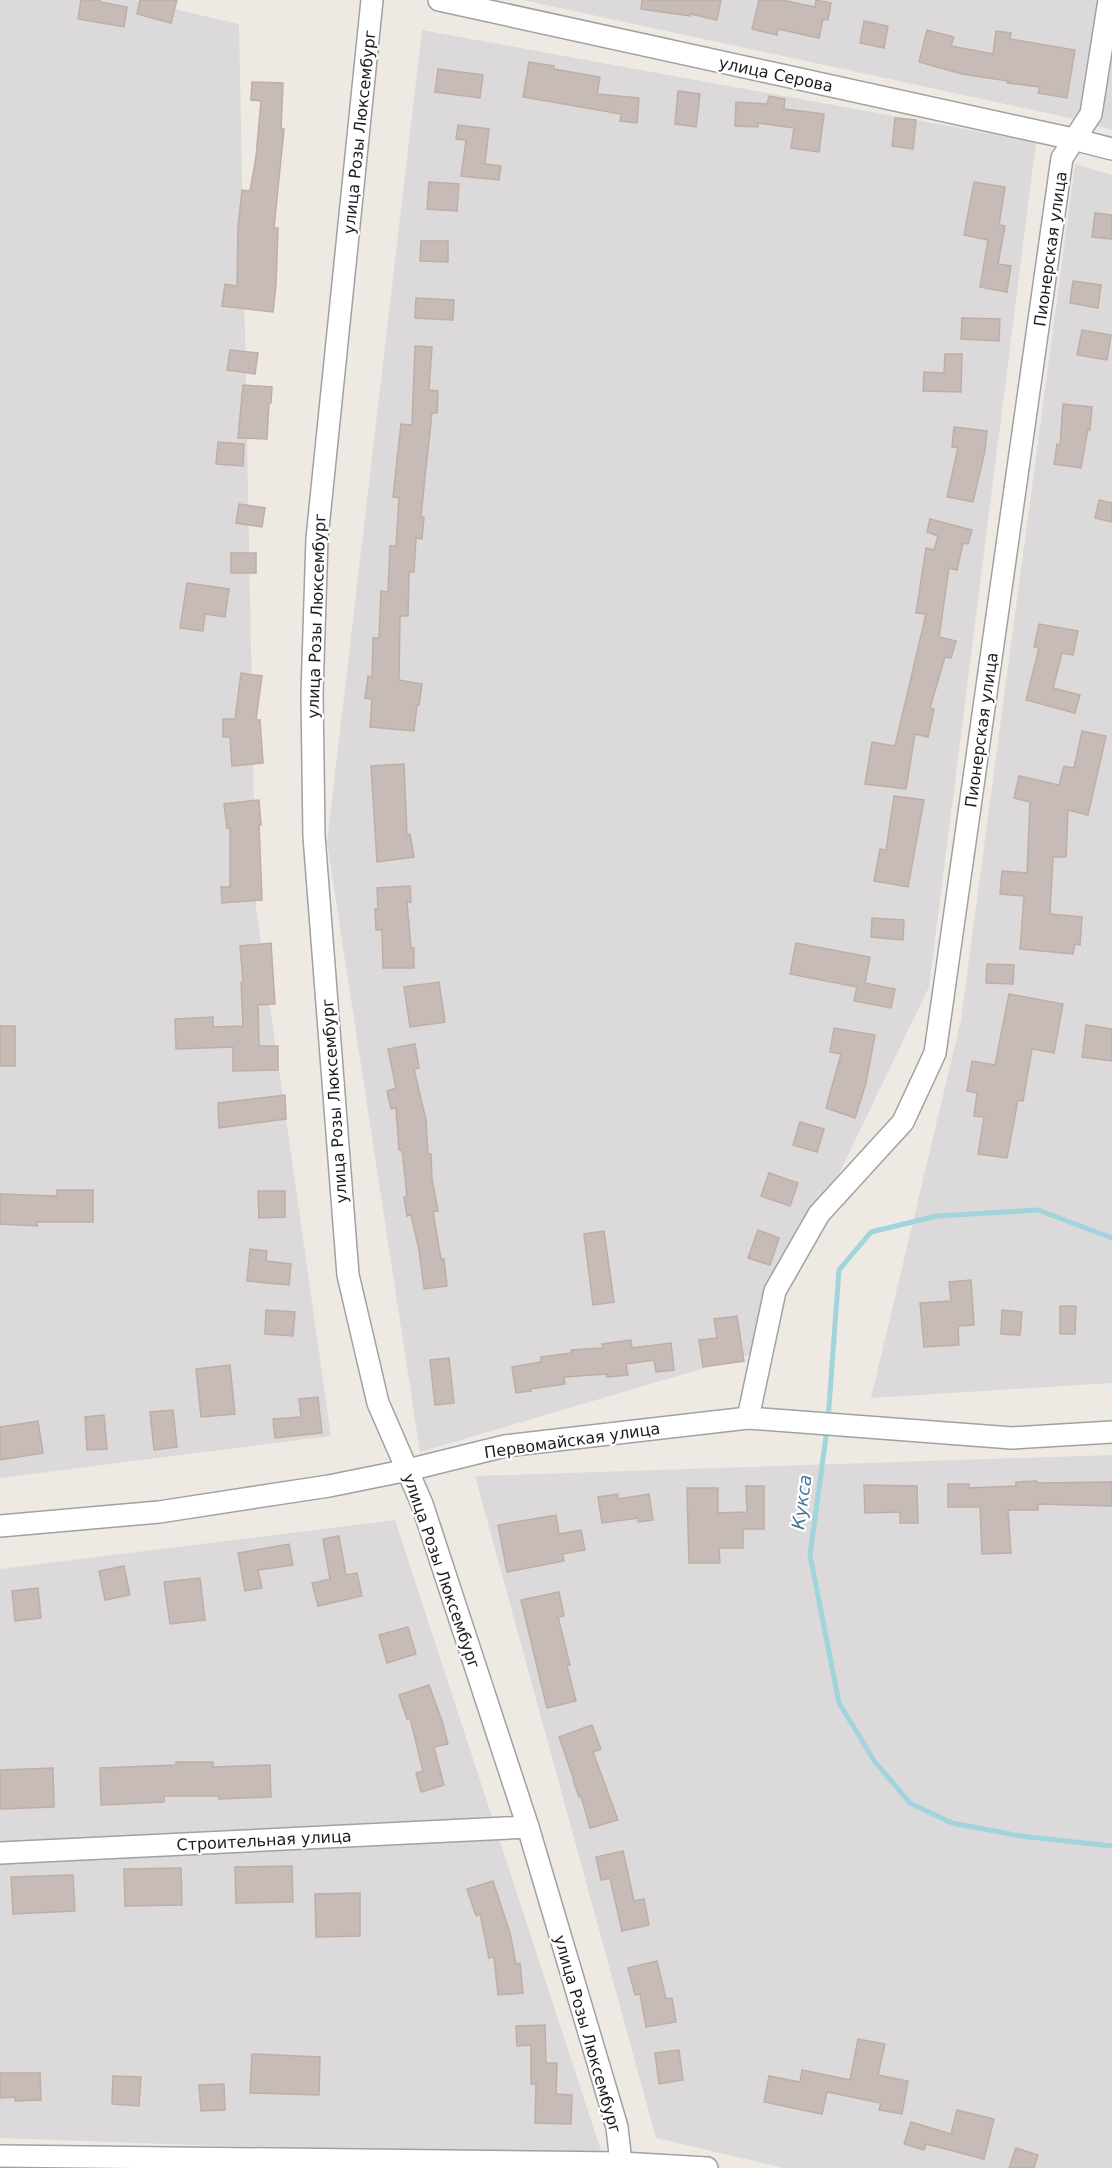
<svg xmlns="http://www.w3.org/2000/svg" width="1112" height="2168" viewBox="0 0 1112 2168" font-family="'DejaVu Sans',sans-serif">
<rect width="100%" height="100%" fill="#eee9e2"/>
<g fill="#dbd9da">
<path d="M0,0H135L239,24L256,908L331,1436L0,1478Z"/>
<path d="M523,0H1112V130L1070,118Z"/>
<path d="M422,30L1036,142L929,987L752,1354L420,1452L327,842Z"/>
<path d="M1075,164L1112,175V1383L871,1398L961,1020Z"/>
<path d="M1112,1455V2168H784L656,2138L475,1476Z"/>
<path d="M395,1520L604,2160L0,2138V1569Z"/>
</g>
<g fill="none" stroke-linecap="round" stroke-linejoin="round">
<g stroke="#a2d4dc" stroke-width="5">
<path d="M828,1420L839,1270L871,1232L937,1216L1038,1210L1112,1238"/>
<path d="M827,1429L810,1555L839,1703L875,1762L910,1803L952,1823L1021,1836L1112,1846"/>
</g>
</g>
<g fill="#c6bbb6" stroke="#c0aea5" stroke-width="1.5">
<path d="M81,0H100V2L127,7L124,27L78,19Z"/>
<path d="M140,0H177L171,23L137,14Z"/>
<path d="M642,0H721L717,20L691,14L690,16L641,9Z"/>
<path d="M759,0H782L815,7L816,0L831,3L828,20L823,19L819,38L778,29L777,35L752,29Z"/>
<path d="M864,21L888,26L884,48L860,43Z"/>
<path d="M927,30L954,37L951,46L993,54L996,31L1011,33L1010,39L1075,50L1067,98L1038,93L1040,87L1007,83L1008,81L962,74L919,62Z"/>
<path d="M529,62L554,66V69L600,77L597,94L639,98L637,123L620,121L621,114L523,97Z"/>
<path d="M438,69L483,75L480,98L435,92Z"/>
<path d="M252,82L283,83L281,129H284L274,228H278L276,285L273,312L222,306L225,284L237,286L238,227L242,190L250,191L256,157L261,101L251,100Z"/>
<path d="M678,91L700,94L696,127L675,124Z"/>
<path d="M769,96L785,99L784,109L824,114L819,152L791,148L794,128L758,123V127L735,126L736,102L767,104Z"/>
<path d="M895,118L916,120L913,149L892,146Z"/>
<path d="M458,125L489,129L485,164L501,166L499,180L461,176L466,140L456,139Z"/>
<path d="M429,182L459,184L457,211L427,209Z"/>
<path d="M974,182L1005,187L999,225L1005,226L998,264L1011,266L1007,292L980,287L988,240L964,235Z"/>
<path d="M1095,213L1112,215V239L1092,237Z"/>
<path d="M421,241H448V262L420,261Z"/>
<path d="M1073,281L1101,285L1098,308L1070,303Z"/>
<path d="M416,298L454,300L453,320L415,318Z"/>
<path d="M962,318L1000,319L999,341L961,339Z"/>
<path d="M1082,330L1111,335L1107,360L1077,355Z"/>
<path d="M415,346L432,347L429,390L438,391L437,413H432L425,477L421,517H424L422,539L416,538L414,572H409L408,616H400L399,680L422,684L419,705H417L414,731L370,727L372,699L365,698L368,676L372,677L373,638H379L381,591L388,592L390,546H396L399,498L393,497L401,424L412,425Z"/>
<path d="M230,350L258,353L255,374L227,370Z"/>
<path d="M945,354H962L961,392L923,391L924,372L944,373Z"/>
<path d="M243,385L272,387L271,403H269L267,439L238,438Z"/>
<path d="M1063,404L1092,407L1090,430L1088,429L1081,468L1054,464L1057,444L1060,445Z"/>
<path d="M954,427L987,431L985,451L973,502L947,497L958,448L952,447Z"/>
<path d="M218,442L244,444L243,466L216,464Z"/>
<path d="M1099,500L1112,503V522L1095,518Z"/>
<path d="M239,504L265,508L262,527L236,523Z"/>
<path d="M930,519L972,530L968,544L963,543L957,570L949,568L939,637L956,641L951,658L945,657L930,708L934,709L928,737L915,734L906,789L865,784L872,742L895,746L926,614L916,613L926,548L934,550L938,536L927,532Z"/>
<rect x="231" y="553" width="25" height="20"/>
<path d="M187,583L229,589L225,617L205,614L203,631L180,628Z"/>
<path d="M1039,624L1078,631L1073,655L1062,653L1053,688L1080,695L1075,713L1026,700L1039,648L1034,647Z"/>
<path d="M241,673L262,676L256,720H260L263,763L232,766L230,737H223V719H235Z"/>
<path d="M1082,731L1106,736L1088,815L1068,810L1066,857H1053L1050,914L1082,917L1080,945L1075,944L1073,954L1020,949L1024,896L1000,894L1002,871L1027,873L1030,802L1014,798L1019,776L1059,785L1064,766L1074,768Z"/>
<path d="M404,764L407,835L410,834L414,857L377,862L371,766Z"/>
<path d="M894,796L924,800L908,887L874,881L880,849L886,850Z"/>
<path d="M259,800L261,825H259L262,900L222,903L221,887H230V828H227L224,804Z"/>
<path d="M410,886L411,902H407L411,948H414V968H383L382,930H376L375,909H378L377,888Z"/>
<path d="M872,918L904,920L903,940L871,937Z"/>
<path d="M271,943L275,1004L258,1005L259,1046H278V1070L233,1071V1047L176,1049L175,1019L213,1017V1027L243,1026L241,982H243L240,946Z"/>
<path d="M796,943L870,957L865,983L895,989L891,1008L854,1001L857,987L790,974Z"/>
<path d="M987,964L1014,965L1013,984L986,983Z"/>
<path d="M439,982L445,1022L410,1027L404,987Z"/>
<path d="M1009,994L1063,1004L1054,1053L1032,1049L1023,1101L1018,1100L1007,1158L978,1154L984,1117L974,1116L977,1093L967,1091L972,1061L995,1065Z"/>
<path d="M1086,1025L1112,1029V1061L1082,1057Z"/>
<rect x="0" y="1026" width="15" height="40"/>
<path d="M834,1028L875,1035L866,1083L855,1118L826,1108L841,1054L830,1052Z"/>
<path d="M415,1044L419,1068L414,1069L426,1120L428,1154H431L432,1179L438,1211L433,1212L441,1259H444L447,1286L424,1289L419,1250L411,1215L407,1216L404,1197L407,1196L402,1150H399L396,1108L391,1109L387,1091L396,1088L388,1049Z"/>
<path d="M285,1095L286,1119L219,1128L218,1103Z"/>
<path d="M800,1122L824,1129L817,1152L793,1145Z"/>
<path d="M769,1173L798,1183L790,1206L761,1196Z"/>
<path d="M57,1190H93V1222H37V1226L0,1224V1194L57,1196Z"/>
<path d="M258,1191H285V1217L259,1218Z"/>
<path d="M758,1230L779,1238L770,1265L748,1258Z"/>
<path d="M604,1231L614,1302L593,1305L584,1234Z"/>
<path d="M250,1249L267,1251L266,1261L291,1264L289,1285L247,1281Z"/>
<path d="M971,1280L974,1325L958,1326L959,1345L924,1347L920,1303L951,1301L949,1282Z"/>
<path d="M1060,1306H1076L1075,1334H1060Z"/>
<path d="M266,1310L295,1312L293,1336L265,1334Z"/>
<path d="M1002,1310L1022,1312L1020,1335L1001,1334Z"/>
<path d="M737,1316L744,1361L703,1367L699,1340L717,1338L714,1319Z"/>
<path d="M631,1340L632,1348L671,1343L674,1370L656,1372L654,1360L626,1364L628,1375L607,1377V1374L564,1377L565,1384L530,1389L531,1391L516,1393L512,1367L541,1362V1357L572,1353L571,1350L603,1348L602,1344Z"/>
<path d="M449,1358L454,1403L435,1405L430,1360Z"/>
<path d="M230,1365L235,1414L201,1417L196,1369Z"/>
<path d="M318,1397L322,1433L275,1438L273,1419L301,1417L299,1399Z"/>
<path d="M173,1410L177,1447L154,1450L150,1412Z"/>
<path d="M104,1415L107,1449L87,1450L85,1417Z"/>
<path d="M38,1421L43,1453L0,1460V1427Z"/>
<path d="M1037,1481V1483L1112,1482V1506L1038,1504V1510H1008L1011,1553L982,1554L980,1507H948V1484H969V1488L1016,1486V1482Z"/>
<path d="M864,1485L917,1486L918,1523H900V1512L865,1513Z"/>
<path d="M746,1486H764V1529H743V1548H719L720,1563H689L687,1488H718V1513L747,1512Z"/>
<path d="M618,1494V1499L649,1494L653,1520L638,1522V1518L602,1523L598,1497Z"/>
<path d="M556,1515L559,1534L581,1530L585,1550L563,1554L564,1561L507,1572L498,1525Z"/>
<path d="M339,1536L346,1575L357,1573L362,1596L318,1606L312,1583L330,1579L323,1539Z"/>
<path d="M289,1544L293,1565L258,1570L262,1588L245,1591L238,1553Z"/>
<path d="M124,1566L130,1595L105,1600L99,1571Z"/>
<path d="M200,1578L205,1620L170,1624L164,1582Z"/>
<path d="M38,1588L41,1618L15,1621L12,1591Z"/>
<path d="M559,1592L564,1616L558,1617L570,1665L567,1666L576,1701L547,1708L521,1600Z"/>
<path d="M408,1627L416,1654L387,1663L379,1635Z"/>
<path d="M429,1685L442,1721L448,1744L434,1747L444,1785L421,1792L416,1773L423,1771L410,1718L407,1719L399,1695Z"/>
<path d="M592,1725L601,1749L593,1752L618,1820L590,1828L581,1796L579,1797L573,1780H574L559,1737Z"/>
<path d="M176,1762H213V1767L270,1765L271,1797L219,1799V1796H164V1802L101,1805L100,1768L176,1765Z"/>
<path d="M53,1768L54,1807L0,1809V1770Z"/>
<path d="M623,1851L634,1901L644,1899L649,1925L622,1931L610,1878L601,1880L596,1857Z"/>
<path d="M292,1866L293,1902L236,1903L235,1867Z"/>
<path d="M181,1868L182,1905L125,1906L124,1869Z"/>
<path d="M73,1875L75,1911L13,1914L11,1877Z"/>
<path d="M493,1881L510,1933L516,1964L520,1963L523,1993L498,1995L494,1957L489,1958L480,1914L476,1916L467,1889Z"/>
<path d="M360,1893V1936L316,1937L315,1894Z"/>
<path d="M657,1961L666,1999L672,1998L676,2022L646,2027L640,1994L635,1995L628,1968Z"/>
<path d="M545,2025L546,2063H557L556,2094L572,2095L571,2124L535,2123L536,2084H531V2045L517,2046L516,2026Z"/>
<path d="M858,2039L885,2044L878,2075L908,2081L902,2114L879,2110L881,2103L827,2092L822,2114L764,2102L769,2076L800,2082L802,2070L850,2080Z"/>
<path d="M679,2050L683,2080L659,2084L655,2053Z"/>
<path d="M252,2054L320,2057L319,2095L250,2093Z"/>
<path d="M0,2073H40L41,2100L15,2101V2097L0,2098Z"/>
<path d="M113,2076L141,2077L139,2106L112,2104Z"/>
<path d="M224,2084L225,2110L201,2111L199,2085Z"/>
<path d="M957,2110L994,2119L984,2159L926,2144L924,2150L904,2144L911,2122L951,2134Z"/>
<path d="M1016,2148L1038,2155L1034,2168H1009Z"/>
</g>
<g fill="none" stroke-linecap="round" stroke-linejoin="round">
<g stroke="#a1a1a1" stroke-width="24">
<g id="minor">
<path d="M372,0L317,538L312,694L314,836L348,1275L378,1403L422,1504L528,1827L617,2127L621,2163"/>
<path d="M439,0L1073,139L1112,149"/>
<path d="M748,1418L775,1291L819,1214L903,1122L935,1053L1062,158L1091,114L1109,0"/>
<path d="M0,1526L159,1512L329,1486L408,1470L505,1446L748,1418L1012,1438L1112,1432"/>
<path d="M0,1853L528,1827"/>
<path d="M0,2156L621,2163L707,2168"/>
</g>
</g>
<use href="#minor" stroke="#fff" stroke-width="21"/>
</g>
<g text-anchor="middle" stroke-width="4.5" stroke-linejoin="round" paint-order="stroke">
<g font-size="16" fill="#1d1d1d" stroke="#fff">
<text transform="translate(776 74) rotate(12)" y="6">улица Серова</text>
<text transform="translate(359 132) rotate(-84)" y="6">улица Розы Люксембург</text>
<text transform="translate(1050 249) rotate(-82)" y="6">Пионерская улица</text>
<text transform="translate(316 616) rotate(-88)" y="6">улица Розы Люксембург</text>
<text transform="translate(981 730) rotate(-82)" y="6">Пионерская улица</text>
<text transform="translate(334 1101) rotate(-94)" y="6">улица Розы Люксембург</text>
<text transform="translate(572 1440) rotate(-8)" y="6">Первомайская улица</text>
<text transform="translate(442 1571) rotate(71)" y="6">улица Розы Люксембург</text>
<text transform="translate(264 1840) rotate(-3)" y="6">Строительная улица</text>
<text transform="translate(588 2034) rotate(74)" y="6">улица Розы Люксембург</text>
</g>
<g font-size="18" font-style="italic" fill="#43789c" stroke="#fff">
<text transform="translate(802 1502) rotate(-82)" y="6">Кукса</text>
</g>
</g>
</svg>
